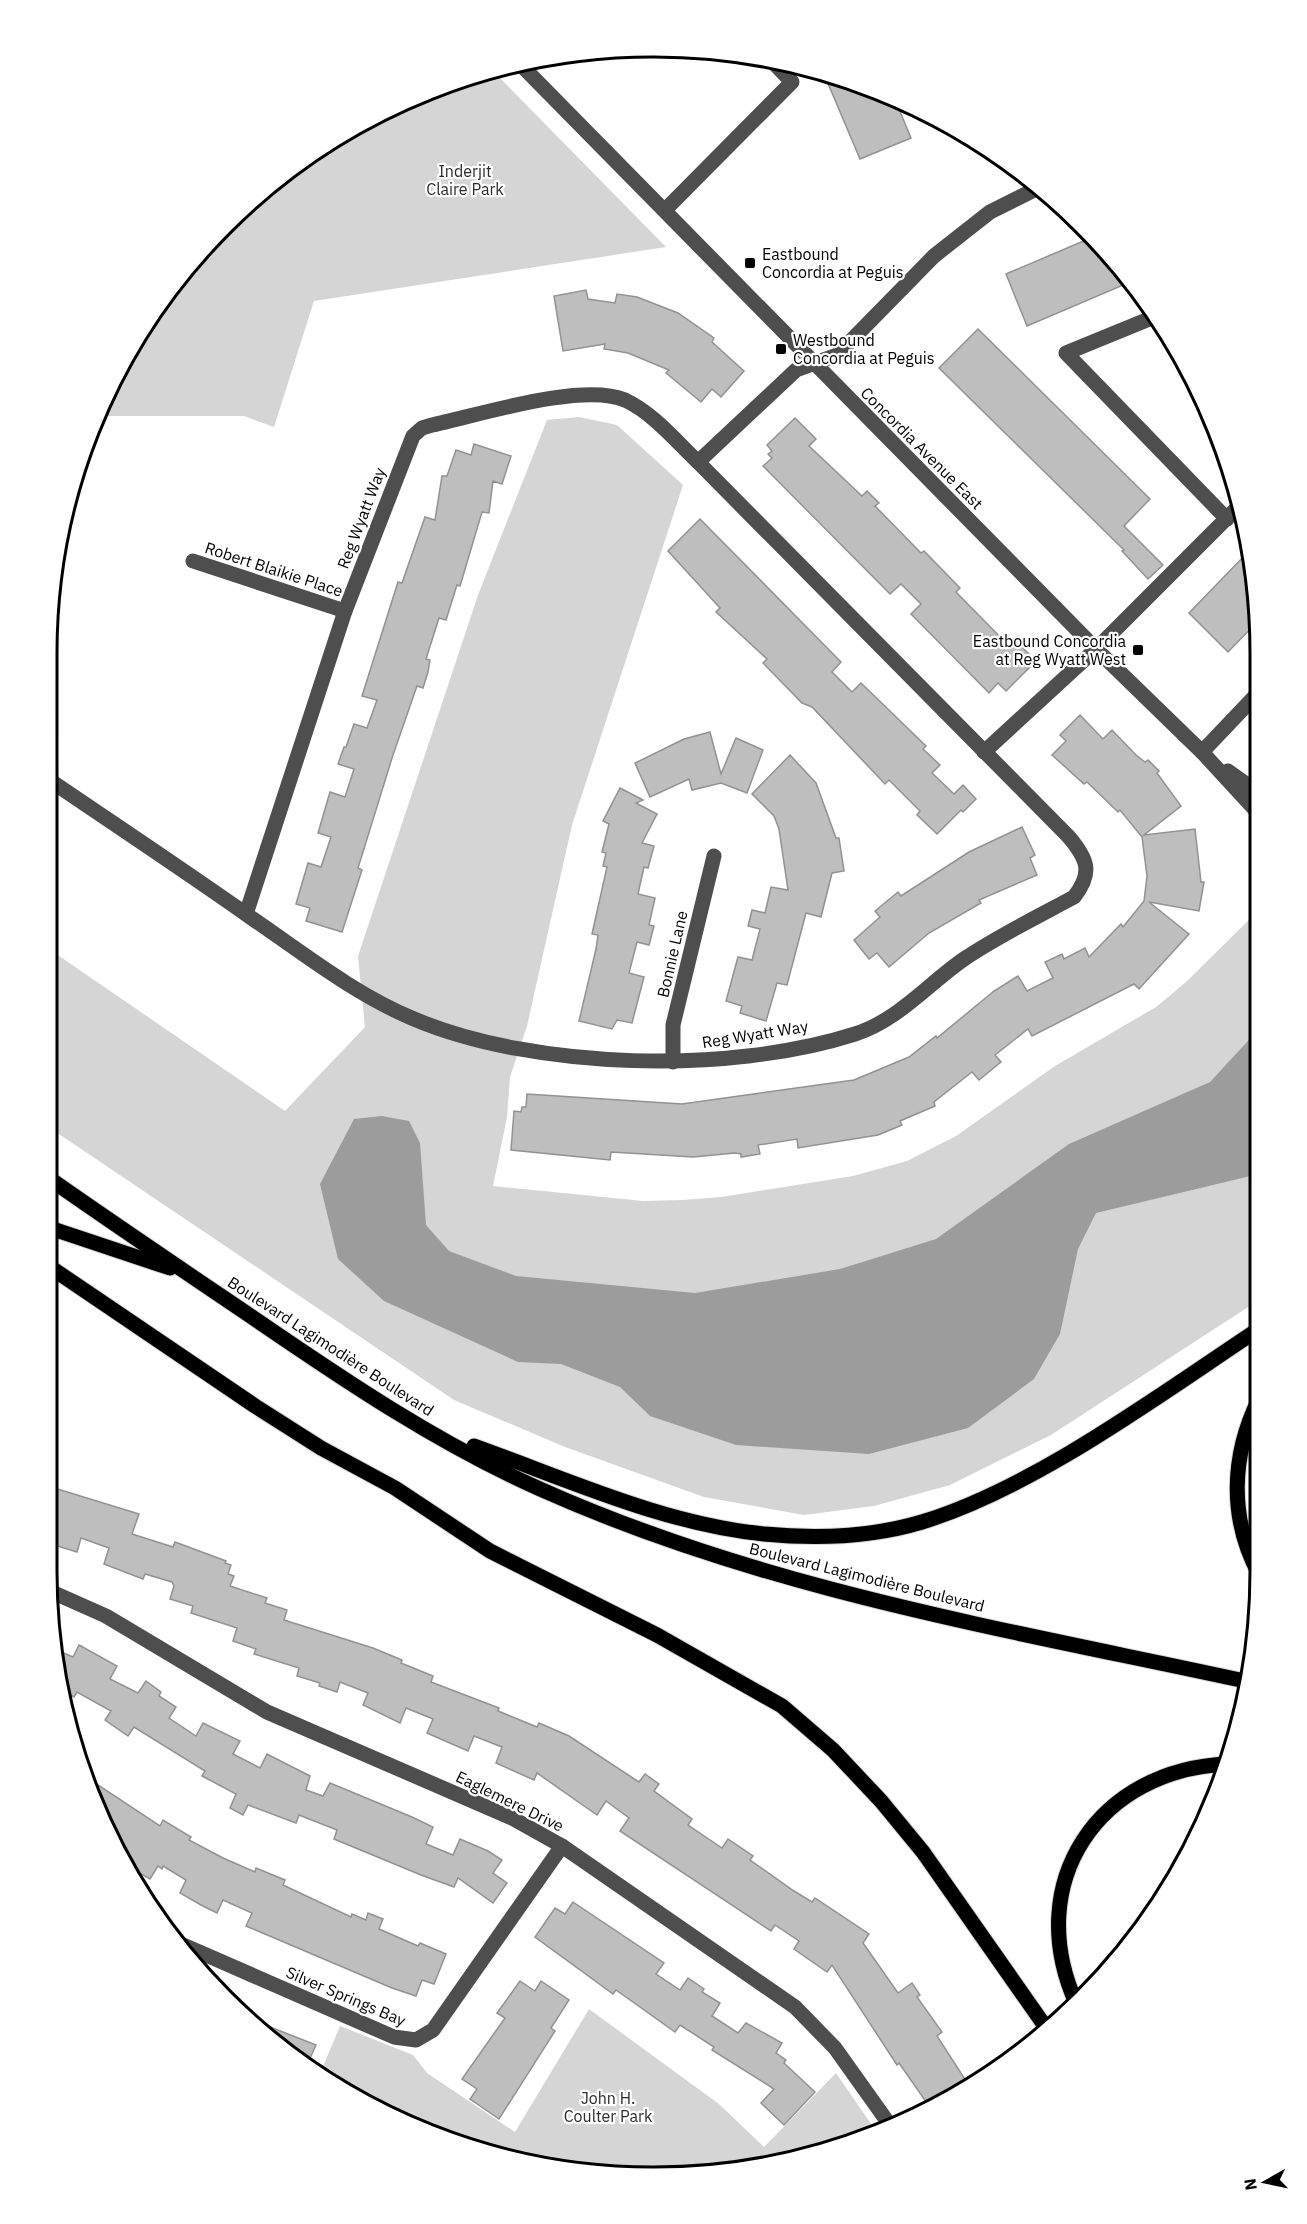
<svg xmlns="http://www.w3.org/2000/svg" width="1307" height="2224" viewBox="0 0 1307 2224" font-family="'IBM Plex Sans',sans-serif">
<rect width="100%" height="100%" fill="#fff"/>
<g fill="#d5d5d5">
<path d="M493,71L666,247L314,301L274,427L244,416H99L149,317L224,225L316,149L421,93Z"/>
<path d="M579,417L617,425L683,485L572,825L527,1026L510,1077L507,1117L493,1186L643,1201L683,1200L721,1197L853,1176L907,1161L956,1136L1055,1066L1156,1007L1185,983L1259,910V1300L1051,1435L950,1485L874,1506L804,1515L704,1497L565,1447L454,1400L50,1128L49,949L285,1111L365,1027L358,956L478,595L547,420Z"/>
<path d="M589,2009L719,2104L764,2147L836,2073L878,2134L772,2166L693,2176L575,2172L496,2157L385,2115L319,2076L340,2026L413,2055L427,2073L515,2132Z"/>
</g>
<path fill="#9c9c9c" d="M1259,1029V1174L1096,1213L1078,1249L1060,1334L1034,1379L968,1428L869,1454L736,1445L650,1416L620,1387L561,1364L518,1362L384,1301L338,1259L320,1184L354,1119L382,1116L409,1121L420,1143L426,1225L449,1251L516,1276L695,1293L840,1269L936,1239L1069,1144L1210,1082Z"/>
<g fill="#bebebe" stroke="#929292" stroke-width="1.5">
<path d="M824,74L894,97L911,138L860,159Z"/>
<path d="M1093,237L1128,283L1027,326L1006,274Z"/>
<path d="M586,290L588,299L615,303L617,294L637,297L678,313L714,338L712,342L744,371L721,397L712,389L701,402L666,373L669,370L628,353L604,349L605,344L563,351L554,296Z"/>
<path d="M978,329L1150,499L1124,526L1163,565L1148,579L1122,551L1124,550L939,368Z"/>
<path d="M795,418L816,439L809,446L862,496L867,491L879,503L875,506L921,553L924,551L960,588L956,592L1010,647L1016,641L1036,661L1006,691L998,683L989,693L911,614L921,604L901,584L890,594L763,466L772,458L768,454L772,451L767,445Z"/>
<path d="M474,444L511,456L502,484L493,481L489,513L482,512L460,586L457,585L446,620L439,618L426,659L430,660L428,672L423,688L417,686L393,755L358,868L362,870L342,932L306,921L310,908L296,904L308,863L321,867L331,837L318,833L330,792L345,797L354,769L338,764L344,747H346L354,724L367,728L377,700L362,696L398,582L402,583L425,517L435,520L442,476H447L456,450L471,455Z"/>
<path d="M700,519L841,662L832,672L852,692L861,683L926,746L923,749L940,765L932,773L954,794L963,785L976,799L963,812L961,810L937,834L917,815L920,811L889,780L885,784L812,707L802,703L763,663L767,659L716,612L720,608L668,551Z"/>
<path d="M1247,553L1259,620L1228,652L1189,613Z"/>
<path d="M1080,715L1103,739L1112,730L1136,755L1145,762L1148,760L1159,771L1157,773L1181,806L1144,835L1195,829L1201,882H1204L1199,911L1149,902L1189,934L1139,989L1134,984L1032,1036L1028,1029L995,1055L1001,1062L979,1080L972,1072L934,1102L935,1106L900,1121L902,1125L878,1135L798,1148L797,1139L758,1145L760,1154L741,1157V1154L735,1153L693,1157L611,1152L610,1160L511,1150L514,1111L521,1112L522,1107H526L527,1094L682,1104L854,1080L909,1057L936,1036L937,1038L994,991L1018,976L1027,991L1053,978L1045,962L1062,954L1064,959L1085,948L1089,957L1121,924L1123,927L1144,901L1147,876L1142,837L1120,810L1118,812L1087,782L1084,784L1052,755L1066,741L1060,735Z"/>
<path d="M710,732L721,774L736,738L763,750L747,793L721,783L692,790L689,779L650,797L635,763L684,739Z"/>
<path d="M790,755L816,783L836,838H839L844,871L832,873L821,917L806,913L787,985L777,983L766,1021L740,1013L742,1006L726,1001L738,957L752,960L760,929L748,926L752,910L765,913L771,887L788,890L779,829L774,816L752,794Z"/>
<path d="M620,788L643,800L636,803L657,814L642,843L654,846L648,868L644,867L638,894L655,898L649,925L654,926L649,945L637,942L629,973L644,977L632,1023L617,1020L612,1029L579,1021L596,949L598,935L592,934L607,867L603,866L606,853L602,852L609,824L603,821Z"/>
<path d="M1022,827L1035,855L1030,858L1037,875L979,900L981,903L929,933L889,967L877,953L869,959L854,940L880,917L875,911L898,892L901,896L969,852Z"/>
<path d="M51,1487L139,1514L132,1534L173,1547L175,1542L226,1561L225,1563L231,1565L228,1574L234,1576L230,1586L267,1598L265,1603L287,1610L284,1620L373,1648L402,1660L401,1663L433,1676L431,1682L499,1708L498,1711L537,1727L539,1723L569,1736L639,1782L645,1774L659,1784L654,1791L692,1819L688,1825L722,1848L728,1839L753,1856L750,1860L794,1891L812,1902L815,1898L869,1934L863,1943L898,1993L912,1983L920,1995L917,1997L942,2032L937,2036L968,2084L929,2106L899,2063L897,2065L832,1965L827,1972L794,1949L799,1941L775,1925L771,1931L620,1831L629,1818L606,1801L597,1815L537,1773L534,1780L496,1763L502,1747L474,1736L468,1751L427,1733L433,1719L406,1708L400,1723L363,1705L368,1693L340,1682L337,1692L319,1686L320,1683L297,1676L299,1668L254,1654L256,1649L233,1641L237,1628L191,1613L193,1606L170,1599L174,1586L172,1582L145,1574L143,1579L104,1564L109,1548L81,1538L77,1552L51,1544Z"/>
<path d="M79,1645L117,1666L110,1679L138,1693L146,1681L161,1692L159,1696L176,1707L169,1718L196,1736L203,1723L240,1741L233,1754L260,1768L267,1754L310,1776L306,1790L323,1796L330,1783L412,1817L433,1827L426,1844L453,1855L460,1839L488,1851L502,1860L493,1873L507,1883L493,1903L458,1878L454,1887L421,1875L334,1839L337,1830L299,1815L296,1823L248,1805L243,1815L230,1808L236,1794L202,1776L205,1771L134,1727L128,1736L105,1720L111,1711L77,1692L74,1697L61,1690L52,1648L73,1657Z"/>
<path d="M83,1775L160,1826L163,1820L191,1837L189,1840L223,1858L255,1872L256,1868L285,1880L283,1885L351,1917L352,1914L366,1920L368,1913L383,1919L379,1929L418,1946L420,1943L446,1954L434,1984L422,1980L416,1996L392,1988L246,1926L252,1913L223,1900L217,1913L201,1905L180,1893L186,1880L163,1866L162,1869L158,1866L150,1879L124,1864L118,1854L124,1845L107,1835Z"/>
<path d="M573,1902L664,1963L656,1974L680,1990L688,1978L704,1989L702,1992L720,2003L712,2016L738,2033L746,2023L782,2043L776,2053L786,2060L784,2063L815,2092L784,2125L761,2103L774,2089L712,2050L714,2047L680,2025L675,2032L616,1990L613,1994L535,1937L555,1908L565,1914Z"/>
<path d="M520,1981L535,1991L541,1981L569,2000L551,2028L555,2031L499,2119L470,2099L477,2089L462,2079L505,2018L497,2013Z"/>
<path d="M255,2021L316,2045L306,2067L253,2024Z"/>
</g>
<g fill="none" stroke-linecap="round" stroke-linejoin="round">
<g stroke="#dbdbdb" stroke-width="17">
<g id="major">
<path d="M50,1179C117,1226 184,1271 252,1317C344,1380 437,1443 540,1489C766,1590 1005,1629 1245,1681"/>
<path d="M50,1228L170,1268"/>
<path d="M50,1267L255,1406L321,1448L395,1488L490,1551L657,1635L782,1706L833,1750L881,1801L923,1852L1047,2029"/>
<path d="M1259,1399C1231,1456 1229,1518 1259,1574"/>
<path d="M474,1446C569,1480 664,1524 764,1534C816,1539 872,1537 922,1522C1036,1487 1159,1395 1259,1329"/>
<path d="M1076,2003C1022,1882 1099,1769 1228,1764"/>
</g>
</g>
<g stroke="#4e4e4e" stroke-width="15">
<path d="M519,63L1096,649L1202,752L1259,814"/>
<path d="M665,210L792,82L769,58"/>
<path d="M1154,317L1066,353L1227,519"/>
<path d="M698,462L796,370L837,355L934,256L990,212L1038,188"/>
<path d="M193,561L345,611"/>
<path d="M984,752L1096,649L1238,507"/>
<path d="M1202,752L1259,692"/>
<path d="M1228,771L1259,793"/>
<path d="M48,779C117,826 185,871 253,919C304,954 356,995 414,1019C535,1070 730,1074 855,1034C897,1021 928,984 964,959C998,936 1037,917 1074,897C1093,873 1088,859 1068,836L698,462C676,441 653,413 625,400C582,382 479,415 432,425L422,428L413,436L345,611L246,914"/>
<path d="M673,1062V1025L714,856"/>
<path d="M52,1592L106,1616L267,1712L512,1818L562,1846L795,2007L835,2048L892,2128"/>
<path d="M172,1940L394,2037L416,2040L433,2030L562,1846"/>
</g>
<use href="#major" stroke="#000" stroke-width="15"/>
</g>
<g fill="#000" stroke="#fff" stroke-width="2">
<rect x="744" y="257" width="12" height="12" rx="3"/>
<rect x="775" y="343" width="12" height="12" rx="3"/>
<rect x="1132" y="644" width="12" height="12" rx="3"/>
</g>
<g text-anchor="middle" stroke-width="4.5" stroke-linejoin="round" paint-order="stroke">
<g font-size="16" fill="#2c2c2c" stroke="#fff">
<text x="465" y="177">Inderjit<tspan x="465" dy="18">Claire Park</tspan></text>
<text x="608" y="2104">John H.<tspan x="608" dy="18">Coulter Park</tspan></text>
</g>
<g font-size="16" fill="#000" stroke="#fff" text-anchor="start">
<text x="762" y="260">Eastbound<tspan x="762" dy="18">Concordia at Peguis</tspan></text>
<text x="793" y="346">Westbound<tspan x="793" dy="18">Concordia at Peguis</tspan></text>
<text x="1126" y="647" text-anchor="end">Eastbound Concordia<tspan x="1126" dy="18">at Reg Wyatt West</tspan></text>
</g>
<g font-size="16" fill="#000" stroke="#fff">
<text transform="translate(922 448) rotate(45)" y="6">Concordia Avenue East</text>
<text transform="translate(361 518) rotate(-69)" y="6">Reg Wyatt Way</text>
<text transform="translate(274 569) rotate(18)" y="6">Robert Blaikie Place</text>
<text transform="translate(672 954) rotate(-77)" y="6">Bonnie Lane</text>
<text transform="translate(755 1034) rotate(-9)" y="6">Reg Wyatt Way</text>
<text transform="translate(331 1346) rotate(33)" y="6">Boulevard Lagimodière Boulevard</text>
<text transform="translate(867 1577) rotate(14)" y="6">Boulevard Lagimodière Boulevard</text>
<text transform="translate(510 1801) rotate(26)" y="6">Eaglemere Drive</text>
<text transform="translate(346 1996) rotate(23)" y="6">Silver Springs Bay</text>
</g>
</g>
<path d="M0 0H1307V2224H0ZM653 57H654A596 596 0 0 1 1250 653V1571A596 596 0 0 1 654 2167H653A596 596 0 0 1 57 1571V653A596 596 0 0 1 653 57Z" fill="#fff" fill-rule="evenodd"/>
<path fill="none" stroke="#000" stroke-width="3" d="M653 57H654A596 596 0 0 1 1250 653V1571A596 596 0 0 1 654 2167H653A596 596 0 0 1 57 1571V653A596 596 0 0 1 653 57Z"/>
<g transform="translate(1265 2182) rotate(261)" stroke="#ffffff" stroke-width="4.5" paint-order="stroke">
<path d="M0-4.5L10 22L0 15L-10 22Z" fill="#000000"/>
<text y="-9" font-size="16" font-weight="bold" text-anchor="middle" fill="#000000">N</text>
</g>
</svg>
